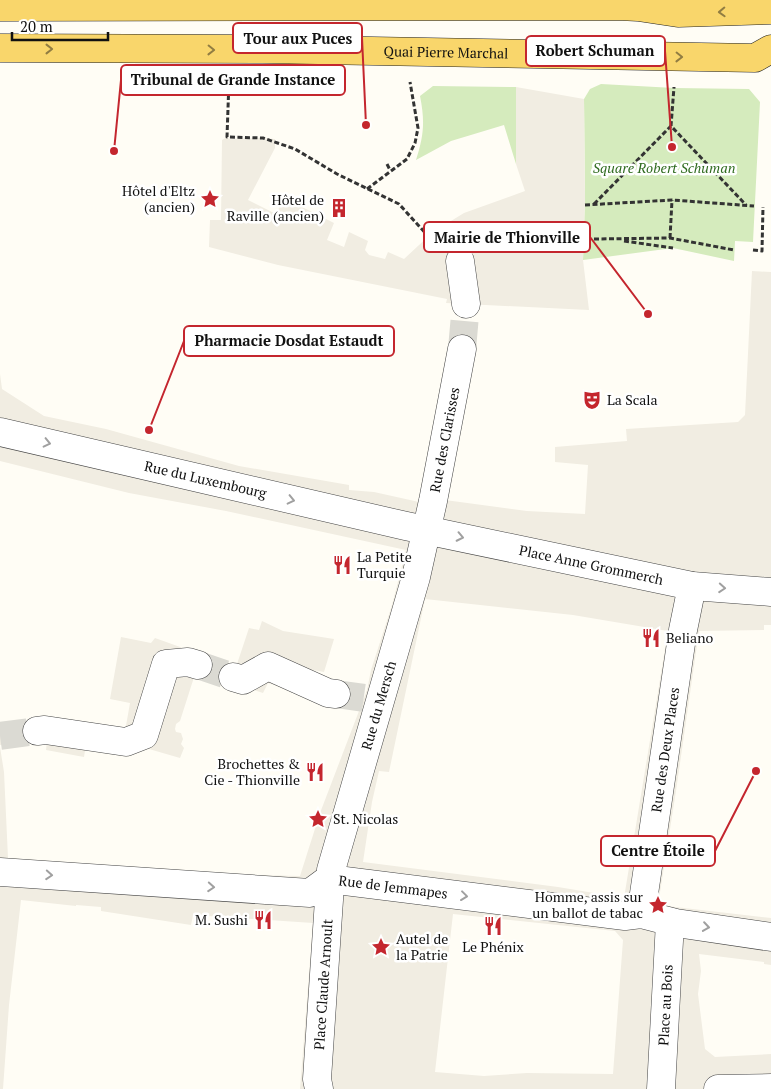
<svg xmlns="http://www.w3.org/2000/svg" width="771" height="1089" viewBox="0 0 771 1089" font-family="'PT Serif',serif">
<rect width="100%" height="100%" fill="#fffdf5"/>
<g fill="#d5ebbd">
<path d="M601,84L674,88L749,89L760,102L753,242L735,241L734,261L673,248L583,260L585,198L584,99L590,89Z"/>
<path d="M433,86L516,87V164L504,125L451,141L416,160C424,135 425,121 420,96Z"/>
</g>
<g fill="#f1ede2" fill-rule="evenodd">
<path d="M516,87L584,99L585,198L583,260L589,310L446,303L447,299L278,265L209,247L210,220H221L222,140L227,137L229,139L263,138L275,139V148L248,200L276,214L284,198L334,223L327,240L344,247L349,232L368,241L365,250L369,255L385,259L388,252L404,259L433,232L464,213L525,191L516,164Z"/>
<path d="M752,271L771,272V625H764V630L699,631L676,791L658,905L771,918V965L764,964V962L699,954L701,971L698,994L705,1049L715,1057L771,1054V1089H300L313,923L193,915L191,925L101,911V907L76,905V906L21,900L9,1005L3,1089H0V747L4,772L8,858L214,874L300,876L320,813L367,690L371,670L392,605L406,550L226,511L129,493L0,461V374L2,389L44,416L106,429L239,466L349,485V490L374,492L419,502L445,361L450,353L445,500L527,511L585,514L588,465L555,462V447L627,441L626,429L738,422L745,415ZM425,599L573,615L668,631L624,898L558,887L363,862L372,802L379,771L389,772ZM453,914L615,931L623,940L613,1074L527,1073L484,1076L435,1072Z"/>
<path d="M262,621L283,631L334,639L324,672L313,670L311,678L296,692L268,683L263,693L196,671L180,721L176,724L175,729L176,732L181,733L183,739L181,744L184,748L180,758L149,749L151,743L86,744L84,757L46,750L47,741L37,739L0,745V729L38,721L124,737L130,703L110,699L121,637L151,643L155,638L236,667L249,628L259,630Z"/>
</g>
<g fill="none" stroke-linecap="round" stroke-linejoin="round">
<g stroke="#dbdad3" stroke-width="28" stroke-dasharray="28 14" stroke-linecap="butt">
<path d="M462,349L466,304"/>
<path d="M198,665L233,677"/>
<path d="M336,694L364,698"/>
<path d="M0,736L37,731"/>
</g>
<g stroke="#444" stroke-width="29">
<g id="pedestrian">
<path d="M460,261L466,304"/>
<path id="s1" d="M0,432L406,526L692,586L771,592"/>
<path d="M233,677L243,680L268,666L328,693L336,694"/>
<path d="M37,731L45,730L126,742L144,735L166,664L188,662L198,665"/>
<path id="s2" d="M0,872L310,893L329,879L625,916L641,914L676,923L771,937"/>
<path id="s3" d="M641,914L683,630L692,586"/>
<path id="s4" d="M319,1089L317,1079L331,870L416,577L433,501L462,349"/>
<path id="s5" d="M661,1089L670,922"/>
<path d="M718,1089L771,1088"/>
</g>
</g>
<g stroke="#222" stroke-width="29">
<g id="primary">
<path d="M0,7L619,6L638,7L678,13L771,10"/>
<path id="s6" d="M0,48L263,49L755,58L771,49"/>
</g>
</g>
<g stroke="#333" stroke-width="3" stroke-dasharray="5 2.5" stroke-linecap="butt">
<path d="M229,80L227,137L263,138L295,149L337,174L399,204L428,236L437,243"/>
<path d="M671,126L674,87"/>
<path d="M387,164L390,170"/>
<path d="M367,189L407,159L415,143L418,128L410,82"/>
<path d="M594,204L671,126L746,205"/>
<path d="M585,205L672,200L754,206"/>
<path d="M670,238L672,200"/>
<path d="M594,239L670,238L734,250"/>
<path d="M624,241L673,248"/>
<path d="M753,250L762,251L763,207"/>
</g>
<use href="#pedestrian" stroke="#fff" stroke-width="28"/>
<use href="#primary" stroke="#f9d66b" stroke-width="28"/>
</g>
<defs><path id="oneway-chevron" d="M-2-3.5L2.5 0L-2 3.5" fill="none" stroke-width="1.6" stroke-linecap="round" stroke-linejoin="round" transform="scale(1.25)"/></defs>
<g stroke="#917d42">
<use href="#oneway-chevron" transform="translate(722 12) rotate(178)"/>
<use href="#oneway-chevron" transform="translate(49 49)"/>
<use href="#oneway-chevron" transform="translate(211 50) rotate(1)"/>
<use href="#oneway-chevron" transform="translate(679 57) rotate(1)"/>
</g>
<g stroke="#a0a0a0">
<use href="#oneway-chevron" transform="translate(47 443) rotate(13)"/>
<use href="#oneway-chevron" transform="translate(291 500) rotate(13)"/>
<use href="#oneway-chevron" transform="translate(460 537) rotate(12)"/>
<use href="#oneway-chevron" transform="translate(722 588) rotate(4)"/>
<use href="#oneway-chevron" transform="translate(49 875) rotate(4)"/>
<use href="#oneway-chevron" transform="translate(211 887) rotate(4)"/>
<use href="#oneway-chevron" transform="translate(464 896) rotate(7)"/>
<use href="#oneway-chevron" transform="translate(706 927) rotate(8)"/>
</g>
<defs>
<g id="sight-bare" transform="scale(1.5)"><path d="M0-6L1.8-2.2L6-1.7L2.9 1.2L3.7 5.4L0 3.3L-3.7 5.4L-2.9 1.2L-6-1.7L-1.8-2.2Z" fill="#c4262e" stroke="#fff" stroke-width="2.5" paint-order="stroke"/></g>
<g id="building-bare" transform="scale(1.5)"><path d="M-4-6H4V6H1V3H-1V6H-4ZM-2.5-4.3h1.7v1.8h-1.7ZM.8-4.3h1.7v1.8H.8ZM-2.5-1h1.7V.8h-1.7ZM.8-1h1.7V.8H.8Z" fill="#c4262e" stroke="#fff" stroke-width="2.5" paint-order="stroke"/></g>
<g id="theatre-bare" transform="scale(1.5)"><path d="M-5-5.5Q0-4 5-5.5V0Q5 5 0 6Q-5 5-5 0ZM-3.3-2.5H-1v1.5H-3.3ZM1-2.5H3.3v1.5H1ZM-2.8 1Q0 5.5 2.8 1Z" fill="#c4262e" stroke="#fff" stroke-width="2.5" paint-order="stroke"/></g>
<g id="restaurant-bare" transform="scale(1.5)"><path d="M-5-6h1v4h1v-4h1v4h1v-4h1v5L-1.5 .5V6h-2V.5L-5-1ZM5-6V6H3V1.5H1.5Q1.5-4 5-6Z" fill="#c4262e" stroke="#fff" stroke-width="2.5" paint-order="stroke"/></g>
</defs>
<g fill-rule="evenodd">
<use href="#sight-bare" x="210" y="199"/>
<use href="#building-bare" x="339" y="208"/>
<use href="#theatre-bare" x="592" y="400"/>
<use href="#restaurant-bare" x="342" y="565"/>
<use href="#restaurant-bare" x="651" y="638"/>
<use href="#restaurant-bare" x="315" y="772"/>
<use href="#sight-bare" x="318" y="819"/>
<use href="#sight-bare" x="658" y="905"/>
<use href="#restaurant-bare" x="263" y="920"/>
<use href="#restaurant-bare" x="493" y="926"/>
<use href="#sight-bare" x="381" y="947"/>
</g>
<g text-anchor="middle" stroke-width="5" stroke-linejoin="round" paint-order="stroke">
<g font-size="14" fill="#111" stroke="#fff">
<text dy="5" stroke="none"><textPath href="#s6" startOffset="446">Quai Pierre Marchal</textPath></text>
<text dy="5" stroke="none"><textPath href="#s4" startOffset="665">Rue des Clarisses</textPath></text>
<text dy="5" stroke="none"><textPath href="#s1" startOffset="211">Rue du Luxembourg</textPath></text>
<text dy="5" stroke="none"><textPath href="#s1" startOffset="606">Place Anne Grommerch</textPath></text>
<text dy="5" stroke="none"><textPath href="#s4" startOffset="391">Rue du Mersch</textPath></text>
<text dy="5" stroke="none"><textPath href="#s3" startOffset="166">Rue des Deux Places</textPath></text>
<text dy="5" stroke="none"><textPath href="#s2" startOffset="399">Rue de Jemmapes</textPath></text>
<text dy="5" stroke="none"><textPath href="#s4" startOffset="105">Place Claude Arnoult</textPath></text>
<text dy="5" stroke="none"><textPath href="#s5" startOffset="84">Place au Bois</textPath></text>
</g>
<g font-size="14" font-style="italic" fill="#2f6b1f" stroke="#fff">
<text x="664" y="173">Square Robert Schuman</text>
</g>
<g font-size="14" fill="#111" stroke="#fff" text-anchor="end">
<text x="195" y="196">Hôtel d'Eltz<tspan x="195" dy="16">(ancien)</tspan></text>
<text x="324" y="205">Hôtel de<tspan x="324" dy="16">Raville (ancien)</tspan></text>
<text x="607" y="405" text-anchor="start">La Scala</text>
<text x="357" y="562" text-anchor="start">La Petite<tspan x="357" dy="16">Turquie</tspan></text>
<text x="666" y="643" text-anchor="start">Beliano</text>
<text x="300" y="769">Brochettes &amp;<tspan x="300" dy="16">Cie - Thionville</tspan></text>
<text x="333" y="824" text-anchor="start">St. Nicolas</text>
<text x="643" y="902">Homme, assis sur<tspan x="643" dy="16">un ballot de tabac</tspan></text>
<text x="248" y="925">M. Sushi</text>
<text x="396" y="944" text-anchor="start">Autel de<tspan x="396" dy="16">la Patrie</tspan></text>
<text x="493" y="952" text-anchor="middle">Le Phénix</text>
</g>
</g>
<path fill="none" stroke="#c4262e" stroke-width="2" d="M366 125L362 38M672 147L665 51M114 151L121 80M648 314L590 237M149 430L184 341M756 771L715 851"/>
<g fill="#c4262e" stroke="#fff" stroke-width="2">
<circle cx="366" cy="125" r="5"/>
<circle cx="672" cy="147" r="5"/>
<circle cx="114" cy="151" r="5"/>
<circle cx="648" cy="314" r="5"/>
<circle cx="149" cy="430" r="5"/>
<circle cx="756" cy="771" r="5"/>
</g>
<g fill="#fff" stroke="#c4262e" stroke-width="2">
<rect x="233" y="23" width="129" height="30" rx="5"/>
<rect x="526" y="36" width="139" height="30" rx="5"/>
<rect x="121" y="65" width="224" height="30" rx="5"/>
<rect x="424" y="222" width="166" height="30" rx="5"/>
<rect x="184" y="326" width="210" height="30" rx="5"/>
<rect x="601" y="836" width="114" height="30" rx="5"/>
</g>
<g font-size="15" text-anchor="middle" font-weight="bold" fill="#111">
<text x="298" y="44">Tour aux Puces</text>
<text x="595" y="56">Robert Schuman</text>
<text x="233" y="85">Tribunal de Grande Instance</text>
<text x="507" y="243">Mairie de Thionville</text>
<text x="289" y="346">Pharmacie Dosdat Estaudt</text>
<text x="658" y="856">Centre Étoile</text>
</g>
<path d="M12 32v8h96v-8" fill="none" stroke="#111111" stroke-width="2.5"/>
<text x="20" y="32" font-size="15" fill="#111111" stroke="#ffffff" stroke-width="4" paint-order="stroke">20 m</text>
</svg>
